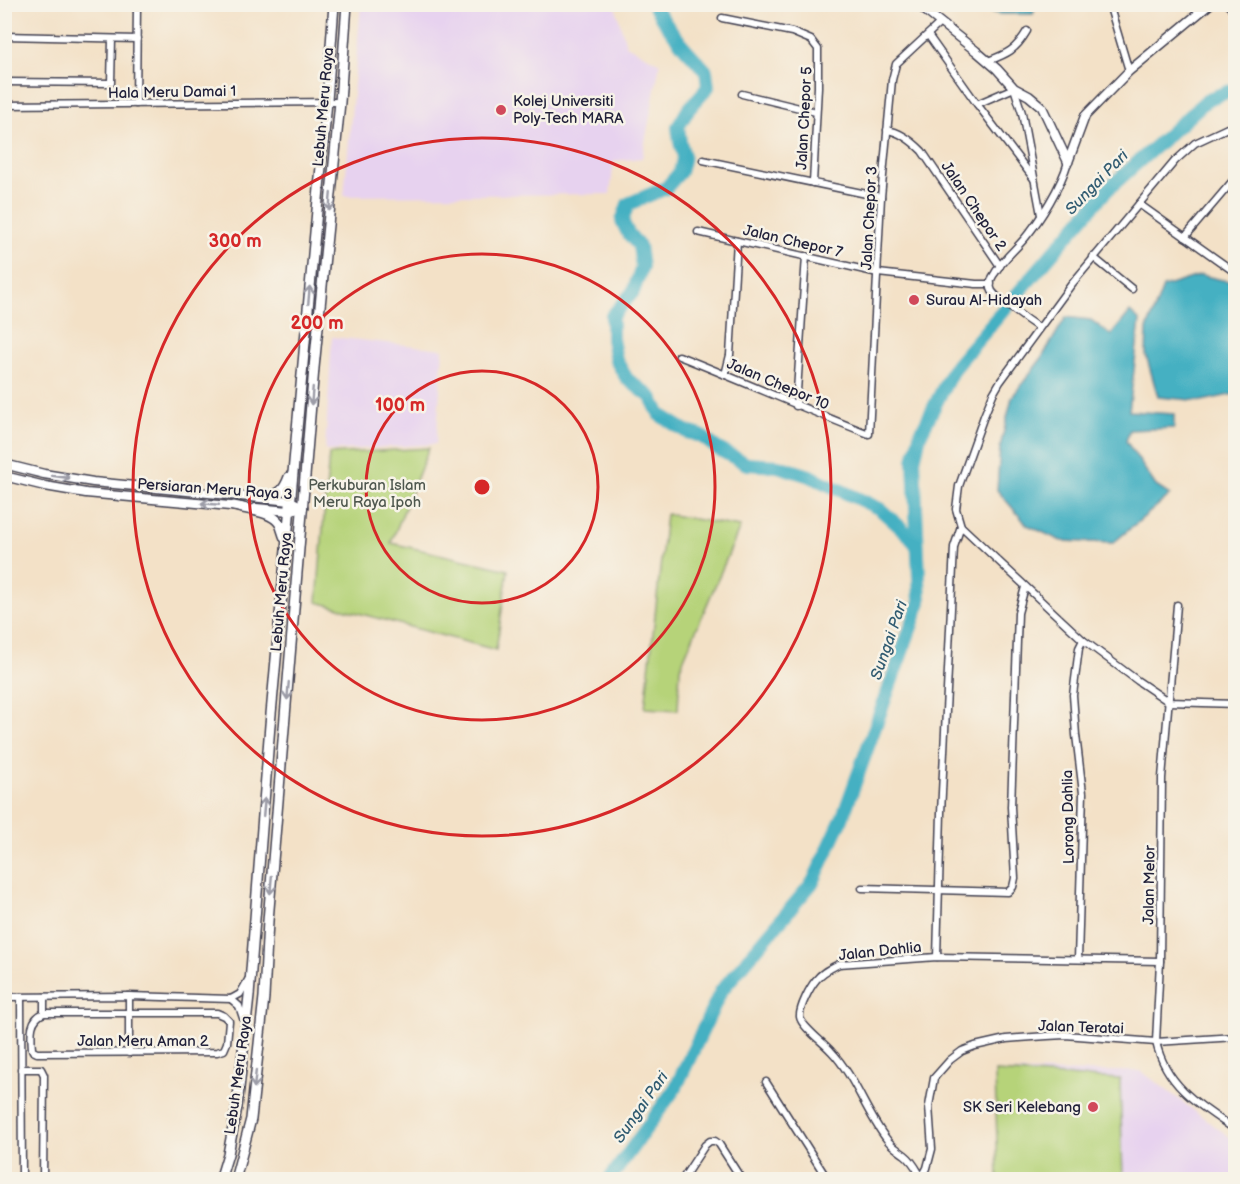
<svg xmlns="http://www.w3.org/2000/svg" width="1240" height="1184" viewBox="0 0 1240 1184" font-family="'Balsamiq Sans',sans-serif">
<rect width="100%" height="100%" fill="#f7f3e8"/>
<filter id="ink" filterUnits="userSpaceOnUse"><feTurbulence type="fractalNoise" baseFrequency=".0167" numOctaves="2"/><feDisplacementMap in="SourceGraphic" scale="12" xChannelSelector="R" yChannelSelector="G"/><feConvolveMatrix kernelMatrix="1 2 1 2 8 2 1 2 1" color-interpolation-filters="sRGB"/></filter>
<filter id="wash" filterUnits="userSpaceOnUse"><feTurbulence type="fractalNoise" baseFrequency=".008" numOctaves="4" result="noise"/><feDisplacementMap in="SourceGraphic" scale="24" xChannelSelector="R" yChannelSelector="G"/><feGaussianBlur stdDeviation="1.35" result="paint"/><feColorMatrix in="noise" values="0 0 0 0 0 0 0 0 0 0 0 0 0 0 0 0 0 1.4 0 .05"/><feComposite in="paint" operator="in"/></filter>
<g filter="url(#wash)">
<rect width="100%" height="100%" fill="#f3e1c7"/>
<g fill="#e7d2ef">
<path d="M361,5H615L626,45L660,63L642,158L614,161L610,194L344,196Z"/>
<path d="M332,337L443,349L436,444L325,451Z"/>
<path d="M1141,1071L1235,1141V1179H998L995,1072Z"/>
</g>
<g fill="#b6d379" stroke="#6c7a5a" stroke-width="1.5">
<path d="M429,448L391,543L508,570L496,650L317,602L329,454Z"/>
<path d="M666,514L740,527L680,668L678,710L645,708Z"/>
<path d="M995,1072L1120,1079L1123,1179H998Z"/>
</g>
<g fill="#44b0c2" stroke="#33697e" stroke-width="1.5">
<path d="M964,5L1036,4V5L1033,14H1000Z"/>
<path d="M1201,275L1227,281H1235V394L1202,401L1158,397L1146,355L1147,329L1163,287Z"/>
<path d="M1130,312L1140,321L1129,411L1174,414V428L1130,430L1126,441L1156,486L1170,495L1113,543L1061,541L1027,525L997,490L1000,447L1012,397L1041,359L1066,317L1091,320L1111,335Z"/>
</g>
<g fill="none" stroke-linecap="round" stroke-linejoin="round">
<g stroke="#44b0c2" stroke-width="14">
<path d="M653,4L666,24L685,48L706,71L708,87L688,110L678,127L680,142L684,156L680,172L666,188L628,204L622,221L628,233L639,246L642,267L633,292L612,316V339L616,360L627,379L651,397L660,415L687,432L701,436L718,449L747,464L778,466L810,476L880,509L910,536L917,546"/>
<path d="M609,1180L676,1087L721,991L813,882L842,819L920,602L914,460L920,435L953,369L1106,191L1208,99L1236,89"/>
</g>
</g>
</g>
<g filter="url(#ink)">
<g fill="none" stroke-linecap="round" stroke-linejoin="round">
<g stroke="#413f50" stroke-width="9">
<g id="minor">
<path d="M1109,4L1129,71"/>
<path d="M1189,4L1200,12"/>
<path d="M722,18L792,32L811,40L818,49V87L813,183"/>
<path d="M928,35L977,104L1034,179"/>
<path d="M4,36L137,39"/>
<path d="M988,61C1007,54 1016,50 1027,31"/>
<path d="M4,82L111,83L112,39"/>
<path d="M742,94L816,112"/>
<path d="M136,104L137,4"/>
<path d="M977,104L1014,88L1022,113L1041,215"/>
<path d="M4,105L340,102"/>
<path d="M1236,124L1195,143L1175,161L1071,285L1000,382L993,394L984,416L959,486L956,509L961,526L1083,640L1138,681L1169,702L1236,704"/>
<path d="M887,130C901,132 912,141 922,151L1000,266"/>
<path d="M703,160L881,197"/>
<path d="M1139,204L1236,273"/>
<path d="M698,232L878,273L976,284H991"/>
<path d="M1185,237L1236,177"/>
<path d="M1093,257L1132,289"/>
<path d="M1039,328C1030,322 997,299 992,291C989,285 991,278 995,273C1002,260 1015,250 1025,238C1041,219 1061,186 1068,162"/>
<path d="M679,356C742,381 805,409 869,434L881,197L892,80L896,64L940,23"/>
<path d="M725,375L730,355L737,241"/>
<path d="M796,406L806,256"/>
<path d="M1177,605L1162,778L1160,961L1156,1042C1166,1086 1200,1106 1236,1130"/>
<path d="M862,888L1008,892L1013,887L1015,878L1011,807L1018,613L1025,587"/>
<path d="M937,957L941,813L954,547L961,526"/>
<path d="M1078,959L1083,793L1076,735L1073,695L1079,648L1083,640"/>
<path d="M129,996V1053"/>
<path d="M4,997L129,996L231,999"/>
<path d="M21,997L22,1180"/>
<path d="M44,997V1013"/>
<path d="M231,999L240,994L248,980"/>
<path d="M231,999L239,1006L244,1021"/>
<path d="M44,1013H217L224,1016L229,1021L227,1043L224,1050L217,1052L37,1053L33,1051L32,1049C31,1035 29,1019 44,1013Z"/>
<path d="M21,1069H41L44,1075L43,1180"/>
<path d="M766,1082L828,1180"/>
<path d="M922,1178C917,1170 913,1161 905,1155C897,1149 891,1146 885,1137C865,1110 854,1075 831,1051C824,1043 801,1026 800,1017C799,1008 810,987 816,980C822,972 831,968 839,964L937,957L1160,961"/>
<path d="M921,1179L927,1168L932,1149L929,1106L934,1078L950,1060L962,1051L975,1046L1006,1039L1047,1036L1065,1035L1156,1042L1236,1037"/>
<path d="M682,1180L705,1145L710,1141H715L719,1144L742,1180"/>
</g>
</g>
<g stroke="#413f50" stroke-width="11">
<g id="tertiary">
<path d="M917,4L976,51L997,69L1014,88L1029,96L1042,107L1068,162"/>
<path d="M1228,4L1236,10"/>
<path d="M1068,162L1085,116L1129,71L1210,4"/>
<path d="M4,464L44,474L93,482L291,501L303,507"/>
<path d="M4,476L45,486L86,493L241,507"/>
<path d="M256,508L289,511L303,507"/>
</g>
</g>
<g stroke="#413f50" stroke-width="12">
<g id="secondary">
<path d="M261,497C277,495 283,494 289,477"/>
<path d="M234,506C248,510 272,511 280,524C282,528 283,534 285,538"/>
<path d="M220,1180L228,1154L237,1107L249,996L270,725L327,101L334,4"/>
<path d="M235,1180L251,1119L264,997L268,921L314,368L340,102L347,4"/>
</g>
</g>
<use href="#minor" stroke="#fff" stroke-width="6"/>
<use href="#tertiary" stroke="#fff" stroke-width="8"/>
<use href="#secondary" stroke="#fff" stroke-width="9"/>
</g>
<defs><path id="oneway-shaft" d="M-6 0H5M1.5-3L5.5 0L1.5 3" fill="none" stroke-width="1.6" stroke-linecap="round" stroke-linejoin="round" transform="scale(1.5)"/></defs>
<g stroke="#9c9ca7">
<use href="#oneway-shaft" transform="translate(330 202) rotate(95)"/>
<use href="#oneway-shaft" transform="translate(309 295) rotate(-85)"/>
<use href="#oneway-shaft" transform="translate(312 396) rotate(95)"/>
<use href="#oneway-shaft" transform="translate(61 477) rotate(8)"/>
<use href="#oneway-shaft" transform="translate(210 504) rotate(-175)"/>
<use href="#oneway-shaft" transform="translate(288 691) rotate(95)"/>
<use href="#oneway-shaft" transform="translate(264 807) rotate(-85)"/>
<use href="#oneway-shaft" transform="translate(271 885) rotate(95)"/>
<use href="#oneway-shaft" transform="translate(255 1079) rotate(96)"/>
</g>
</g>
<g fill="none" stroke="#d62828" stroke-width="3">
<circle cx="482" cy="487" r="116"/>
<circle cx="482" cy="487" r="233"/>
<circle cx="482" cy="487" r="349"/>
</g>
<g fill="#d1495b" stroke="#f7f3e8" stroke-width="2">
<circle cx="501" cy="110" r="6"/>
<circle cx="914" cy="300" r="6"/>
<circle cx="1093" cy="1107" r="6"/>
</g>
<g text-anchor="middle" stroke-width="5" stroke-linejoin="round" paint-order="stroke">
<g font-size="15" fill="#22223b" stroke="#f7f3e8">
<text transform="translate(172 92) rotate(-1)" y="5">Hala Meru Damai 1</text>
<text transform="translate(323 107) rotate(-85)" y="5">Lebuh Meru Raya</text>
<text transform="translate(804 118) rotate(-87)" y="5">Jalan Chepor 5</text>
<text transform="translate(974 206) rotate(56)" y="5">Jalan Chepor 2</text>
<text transform="translate(869 218) rotate(-87)" y="5">Jalan Chepor 3</text>
<text transform="translate(793 241) rotate(13)" y="5">Jalan Chepor 7</text>
<text transform="translate(778 384) rotate(23)" y="5">Jalan Chepor 10</text>
<text transform="translate(215 489) rotate(4)" y="5">Persiaran Meru Raya 3</text>
<text transform="translate(281 592) rotate(-85)" y="5">Lebuh Meru Raya</text>
<text transform="translate(1068 817) rotate(-91)" y="5">Lorong Dahlia</text>
<text transform="translate(1149 885) rotate(-89)" y="5">Jalan Melor</text>
<text transform="translate(880 951) rotate(-6)" y="5">Jalan Dahlia</text>
<text transform="translate(1081 1027) rotate(2)" y="5">Jalan Teratai</text>
<text x="143" y="1046">Jalan Meru Aman 2</text>
<text transform="translate(238 1075) rotate(-82)" y="5">Lebuh Meru Raya</text>
</g>
<g font-size="15" fill="#22223b" stroke="#f7f3e8" text-anchor="start">
<text x="513" y="106">Kolej Universiti<tspan x="513" dy="17">Poly-Tech MARA</tspan></text>
<text x="926" y="305">Surau Al-Hidayah</text>
<text x="1081" y="1112" text-anchor="end">SK Seri Kelebang</text>
</g>
<g font-size="15" fill="#4e574e" stroke="#f7f3e8">
<text x="367" y="490">Perkuburan Islam<tspan x="367" dy="17">Meru Raya Ipoh</tspan></text>
</g>
<g font-size="16" font-style="italic" fill="#305b71" stroke="#f7f3e8">
<text transform="translate(1096 182) rotate(-46)" y="6">Sungai Pari</text>
<text transform="translate(888 640) rotate(-71)" y="6">Sungai Pari</text>
<text transform="translate(640 1107) rotate(-55)" y="6">Sungai Pari</text>
</g>
</g>
<circle cx="482" cy="487" r="9" fill="#d62828" stroke="#f7f3e8" stroke-width="3"/>
<g font-size="18" text-anchor="middle" font-weight="bold" fill="#d62828" stroke="#f7f3e8" stroke-width="5" stroke-linejoin="round" paint-order="stroke">
<text x="235" y="247">300 m</text>
<text x="317" y="329">200 m</text>
<text x="400" y="411">100 m</text>
</g>
<rect width="1240" height="1184" fill="none" stroke="#f7f3e8" stroke-width="24"/>
</svg>
